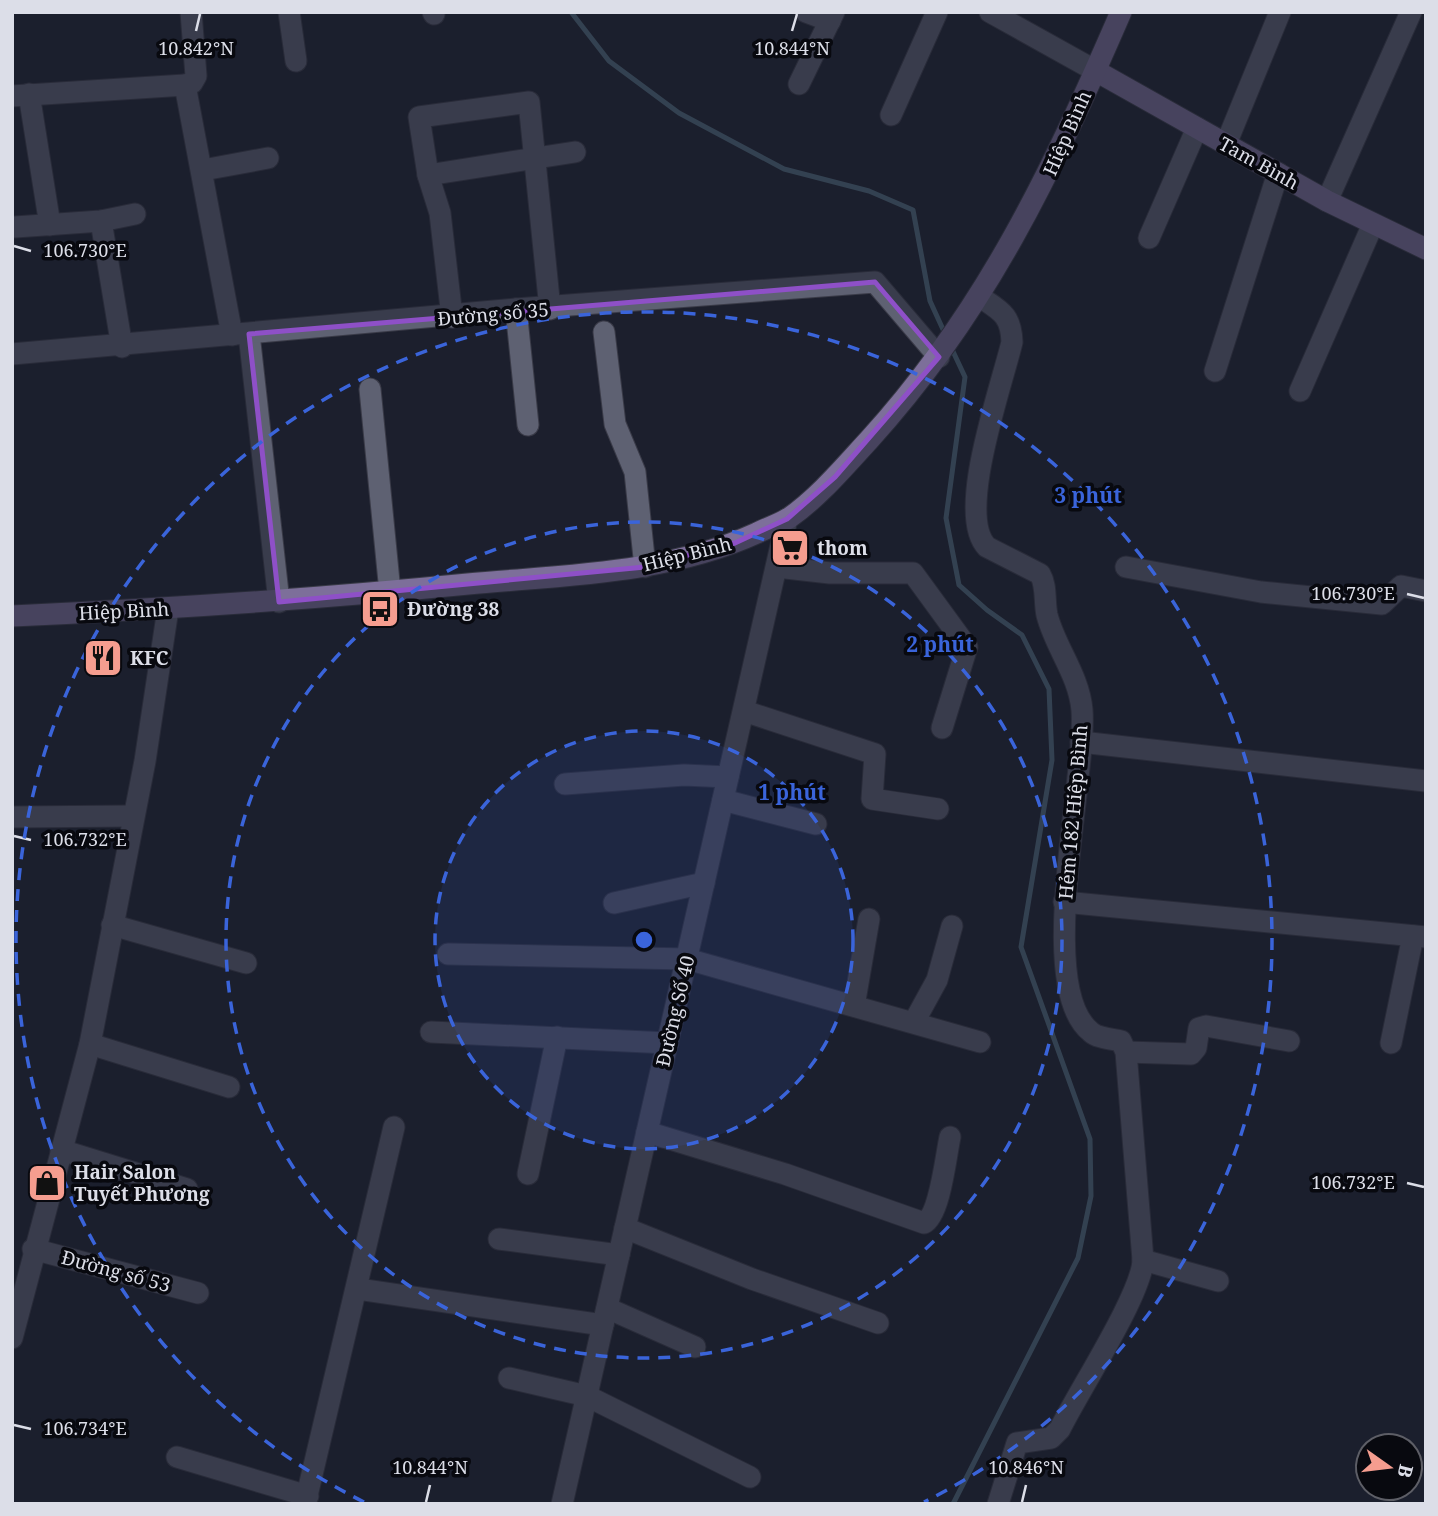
<svg xmlns="http://www.w3.org/2000/svg" width="1438" height="1516" viewBox="0 0 1438 1516" font-family="'Noto Serif',serif">
<rect width="100%" height="100%" fill="#1c1f2d"/>
<g fill="none" stroke-linecap="round" stroke-linejoin="round">
<g stroke="#516c7c" stroke-width="5">
<path d="M571,12L609,61L679,113L784,169L869,191L913,210L930,301L946,336"/>
<path d="M950,345L965,377L946,518L959,585L987,610L1022,635L1049,689L1052,760L1021,947L1090,1139L1091,1196L1078,1258L953,1504"/>
</g>
<g stroke="#3a3b48" stroke-width="23">
<g id="street">
<path d="M191,12L196,76L192,83L185,85L232,335"/>
<path d="M289,12L296,61"/>
<path d="M433,12L434,14"/>
<path d="M806,12L830,21"/>
<path d="M990,12L1096,71"/>
<path d="M799,84L834,12"/>
<path d="M29,94L50,225"/>
<path d="M12,96L185,85"/>
<path d="M891,115L937,12"/>
<path d="M1226,144L1280,12"/>
<path d="M203,170L268,158"/>
<path d="M428,175L575,152"/>
<path d="M1327,201L1411,12"/>
<path d="M101,221L122,347"/>
<path d="M15,227L101,221L135,214"/>
<path d="M1149,238L1197,128"/>
<path d="M980,297C1001,311 1011,315 1012,342C1002,385 955,515 987,547L1040,574C1047,586 1044,601 1047,615C1055,647 1079,675 1082,710C1087,776 1034,988 1091,1032C1097,1038 1112,1039 1121,1041L1126,1052L1143,1260C1142,1294 1078,1392 1060,1429L1051,1438L1017,1443L998,1504"/>
<path d="M516,309L528,425"/>
<path d="M452,317L440,213L428,175L419,117L529,102L550,309"/>
<path d="M604,332L615,424L635,472L645,567"/>
<path d="M249,334L279,602"/>
<path d="M12,354L516,309L875,282L939,357"/>
<path d="M1215,371L1278,173"/>
<path d="M370,389L390,592"/>
<path d="M1300,391L1373,224"/>
<path d="M777,567L830,573H913L967,647L942,728"/>
<path d="M1126,567L1261,592L1382,604L1401,586L1426,591"/>
<path d="M744,711L875,754L872,799L938,809"/>
<path d="M1081,742L1426,781"/>
<path d="M565,784L684,775L728,777"/>
<path d="M723,800L816,824"/>
<path d="M12,817L133,816"/>
<path d="M1064,902L1426,937"/>
<path d="M614,903L704,883"/>
<path d="M112,925L246,963"/>
<path d="M448,954L687,959L980,1042"/>
<path d="M854,1006L869,919"/>
<path d="M914,1022L937,980L952,926"/>
<path d="M431,1032L668,1043"/>
<path d="M1391,1043L1413,936"/>
<path d="M90,1044L229,1087"/>
<path d="M1126,1052L1191,1054L1196,1048L1199,1028L1206,1026L1289,1041"/>
<path d="M647,1132L785,1174L924,1223C940,1215 946,1155 950,1137"/>
<path d="M61,1150L187,1189"/>
<path d="M528,1174L557,1037"/>
<path d="M625,1228L752,1279L878,1323"/>
<path d="M499,1239L619,1255"/>
<path d="M33,1249L198,1293"/>
<path d="M1143,1260L1218,1281"/>
<path d="M358,1289L603,1325"/>
<path d="M607,1308L695,1347"/>
<path d="M12,1338L90,1044L145,761L168,609"/>
<path d="M509,1378L587,1396L750,1477"/>
<path d="M177,1457L308,1496"/>
<path d="M305,1504L394,1127"/>
<path d="M562,1504L787,519"/>
</g>
</g>
<g stroke="#3a3b48" stroke-width="23">
<g id="secondary">
<path d="M1096,71L1327,201L1426,249"/>
<path d="M12,616C165,609 316,599 468,584C565,575 667,574 757,533C767,528 779,524 789,518C819,497 844,467 869,440C987,310 1052,171 1121,12"/>
</g>
</g>
<use href="#street" stroke="#5e6172" stroke-width="21"/>
<use href="#secondary" stroke="#7d6f9a" stroke-width="21"/>
</g>
<path d="M0 0H1438V1516H0ZM875,282L939,357L835,477L787,519L735,543L645,567L279,602L249,334Z" fill="#1c1f2d" fill-opacity=".55" fill-rule="evenodd"/>
<path fill="none" stroke="#8e50c7" stroke-width="5" stroke-linejoin="round" d="M875,282L939,357L835,477L787,519L735,543L645,567L279,602L249,334Z"/>
<path fill="none" stroke="#dcdee8" stroke-width="2.5" d="M196,31L200,14M792,31L797,14M14,246L31,251M1407,594L1424,598M14,836L31,840M1407,1183L1424,1187M14,1425L31,1429M426,1502L430,1485M1022,1502L1026,1485"/>
<circle cx="644" cy="940" r="209" fill="#3a64da" fill-opacity=".12"/>
<g fill="none" stroke="#3a64da" stroke-width="3.5" stroke-dasharray="12 9">
<circle cx="644" cy="940" r="209"/>
<circle cx="644" cy="940" r="418"/>
<path d="M364 1502A628 628 0 1 1 924 1502"/>
</g>
<defs>
<g id="supermarket-square" transform="scale(2.0125)"><rect x="-9" y="-9" width="18" height="18" rx="4" fill="#f59d8f" stroke="#08090f"/><path d="M-6-5.5h2.5l.6 2H6L4.5 2H-2.5L-4.4-4H-6ZM-1.5 3.2a1.3 1.3 0 1 0 .1 0ZM3 3.2a1.3 1.3 0 1 0 .1 0Z" fill="#111"/></g>
<g id="bus-square" transform="scale(2.0125)"><rect x="-9" y="-9" width="18" height="18" rx="4" fill="#f59d8f" stroke="#08090f"/><path d="M-5-6H5V4H4V6H2V4H-2V6H-4V4H-5ZM-3.5-4V0h7V-4ZM-3.5 1.2v1.5H-2V1.2ZM2 1.2v1.5H3.5V1.2Z" fill="#111"/></g>
<g id="restaurant-square" transform="scale(2.0125)"><rect x="-9" y="-9" width="18" height="18" rx="4" fill="#f59d8f" stroke="#08090f"/><path d="M-5-6h1v4h1v-4h1v4h1v-4h1v5L-1.5 .5V6h-2V.5L-5-1ZM5-6V6H3V1.5H1.5Q1.5-4 5-6Z" fill="#111"/></g>
<g id="shop-square" transform="scale(2.0125)"><rect x="-9" y="-9" width="18" height="18" rx="4" fill="#f59d8f" stroke="#08090f"/><path d="M-5-2.5h2.3a2.7 3.5 0 0 1 5.4 0H5L5.5 6h-11ZM-1.5-2.5h3a1.5 2.3 0 0 0-3 0Z" fill="#111"/></g>
</defs>
<g fill-rule="evenodd">
<use href="#supermarket-square" x="790" y="548"/>
<use href="#bus-square" x="380" y="609"/>
<use href="#restaurant-square" x="103" y="658"/>
<use href="#shop-square" x="47" y="1183"/>
</g>
<g text-anchor="middle" stroke-width="7" stroke-linejoin="round" paint-order="stroke">
<g font-size="19" fill="#dcdee8" stroke="#08090f">
<text transform="translate(1067 133) rotate(-66)" y="7">Hiệp Bình</text>
<text transform="translate(1259 163) rotate(29)" y="7">Tam Bình</text>
<text transform="translate(493 314) rotate(-5)" y="7">Đường số 35</text>
<text transform="translate(687 554) rotate(-14)" y="7">Hiệp Bình</text>
<text transform="translate(124 611) rotate(-3)" y="7">Hiệp Bình</text>
<text transform="translate(1073 812) rotate(-85)" y="7">Hẻm 182 Hiệp Bình</text>
<text transform="translate(675 1011) rotate(-77)" y="7">Đường Số 40</text>
<text transform="translate(116 1271) rotate(15)" y="7">Đường số 53</text>
</g>
<g font-size="19" font-weight="bold" fill="#dcdee8" stroke="#08090f" text-anchor="start">
<text x="817" y="555">thom</text>
<text x="407" y="616">Đường 38</text>
<text x="130" y="665">KFC</text>
<text x="74" y="1179">Hair Salon<tspan x="74" dy="22">Tuyết Phương</tspan></text>
</g>
</g>
<g font-size="18" text-anchor="middle" fill="#dcdee8" stroke="#08090f" stroke-width="7" stroke-linejoin="round" paint-order="stroke">
<text x="792" y="55">10.844°N</text>
<text x="196" y="55">10.842°N</text>
<text x="85" y="257">106.730°E</text>
<text x="1353" y="600">106.730°E</text>
<text x="85" y="846">106.732°E</text>
<text x="1353" y="1189">106.732°E</text>
<text x="85" y="1435">106.734°E</text>
<text x="430" y="1474">10.844°N</text>
<text x="1026" y="1474">10.846°N</text>
</g>
<circle cx="644" cy="940" r="10" fill="#3a64da" stroke="#08090f" stroke-width="3.5"/>
<g font-size="21" text-anchor="middle" font-weight="bold" fill="#3a64da" stroke="#08090f" stroke-width="7" stroke-linejoin="round" paint-order="stroke">
<text x="1088" y="503">3 phút</text>
<text x="940" y="652">2 phút</text>
<text x="792" y="800">1 phút</text>
</g>
<rect width="1438" height="1516" fill="none" stroke="#dcdee8" stroke-width="28"/>
<g transform="translate(1389 1467) rotate(104)"><circle r="33" fill="#08090f" stroke="#5d5e66" stroke-width="2"/>
<path d="M0-5L12 26L0 18L-12 26Z" fill="#f59d8f"/>
<text y="-10" font-size="19" font-weight="bold" text-anchor="middle" fill="#dcdee8">B</text>
</g>
</svg>
